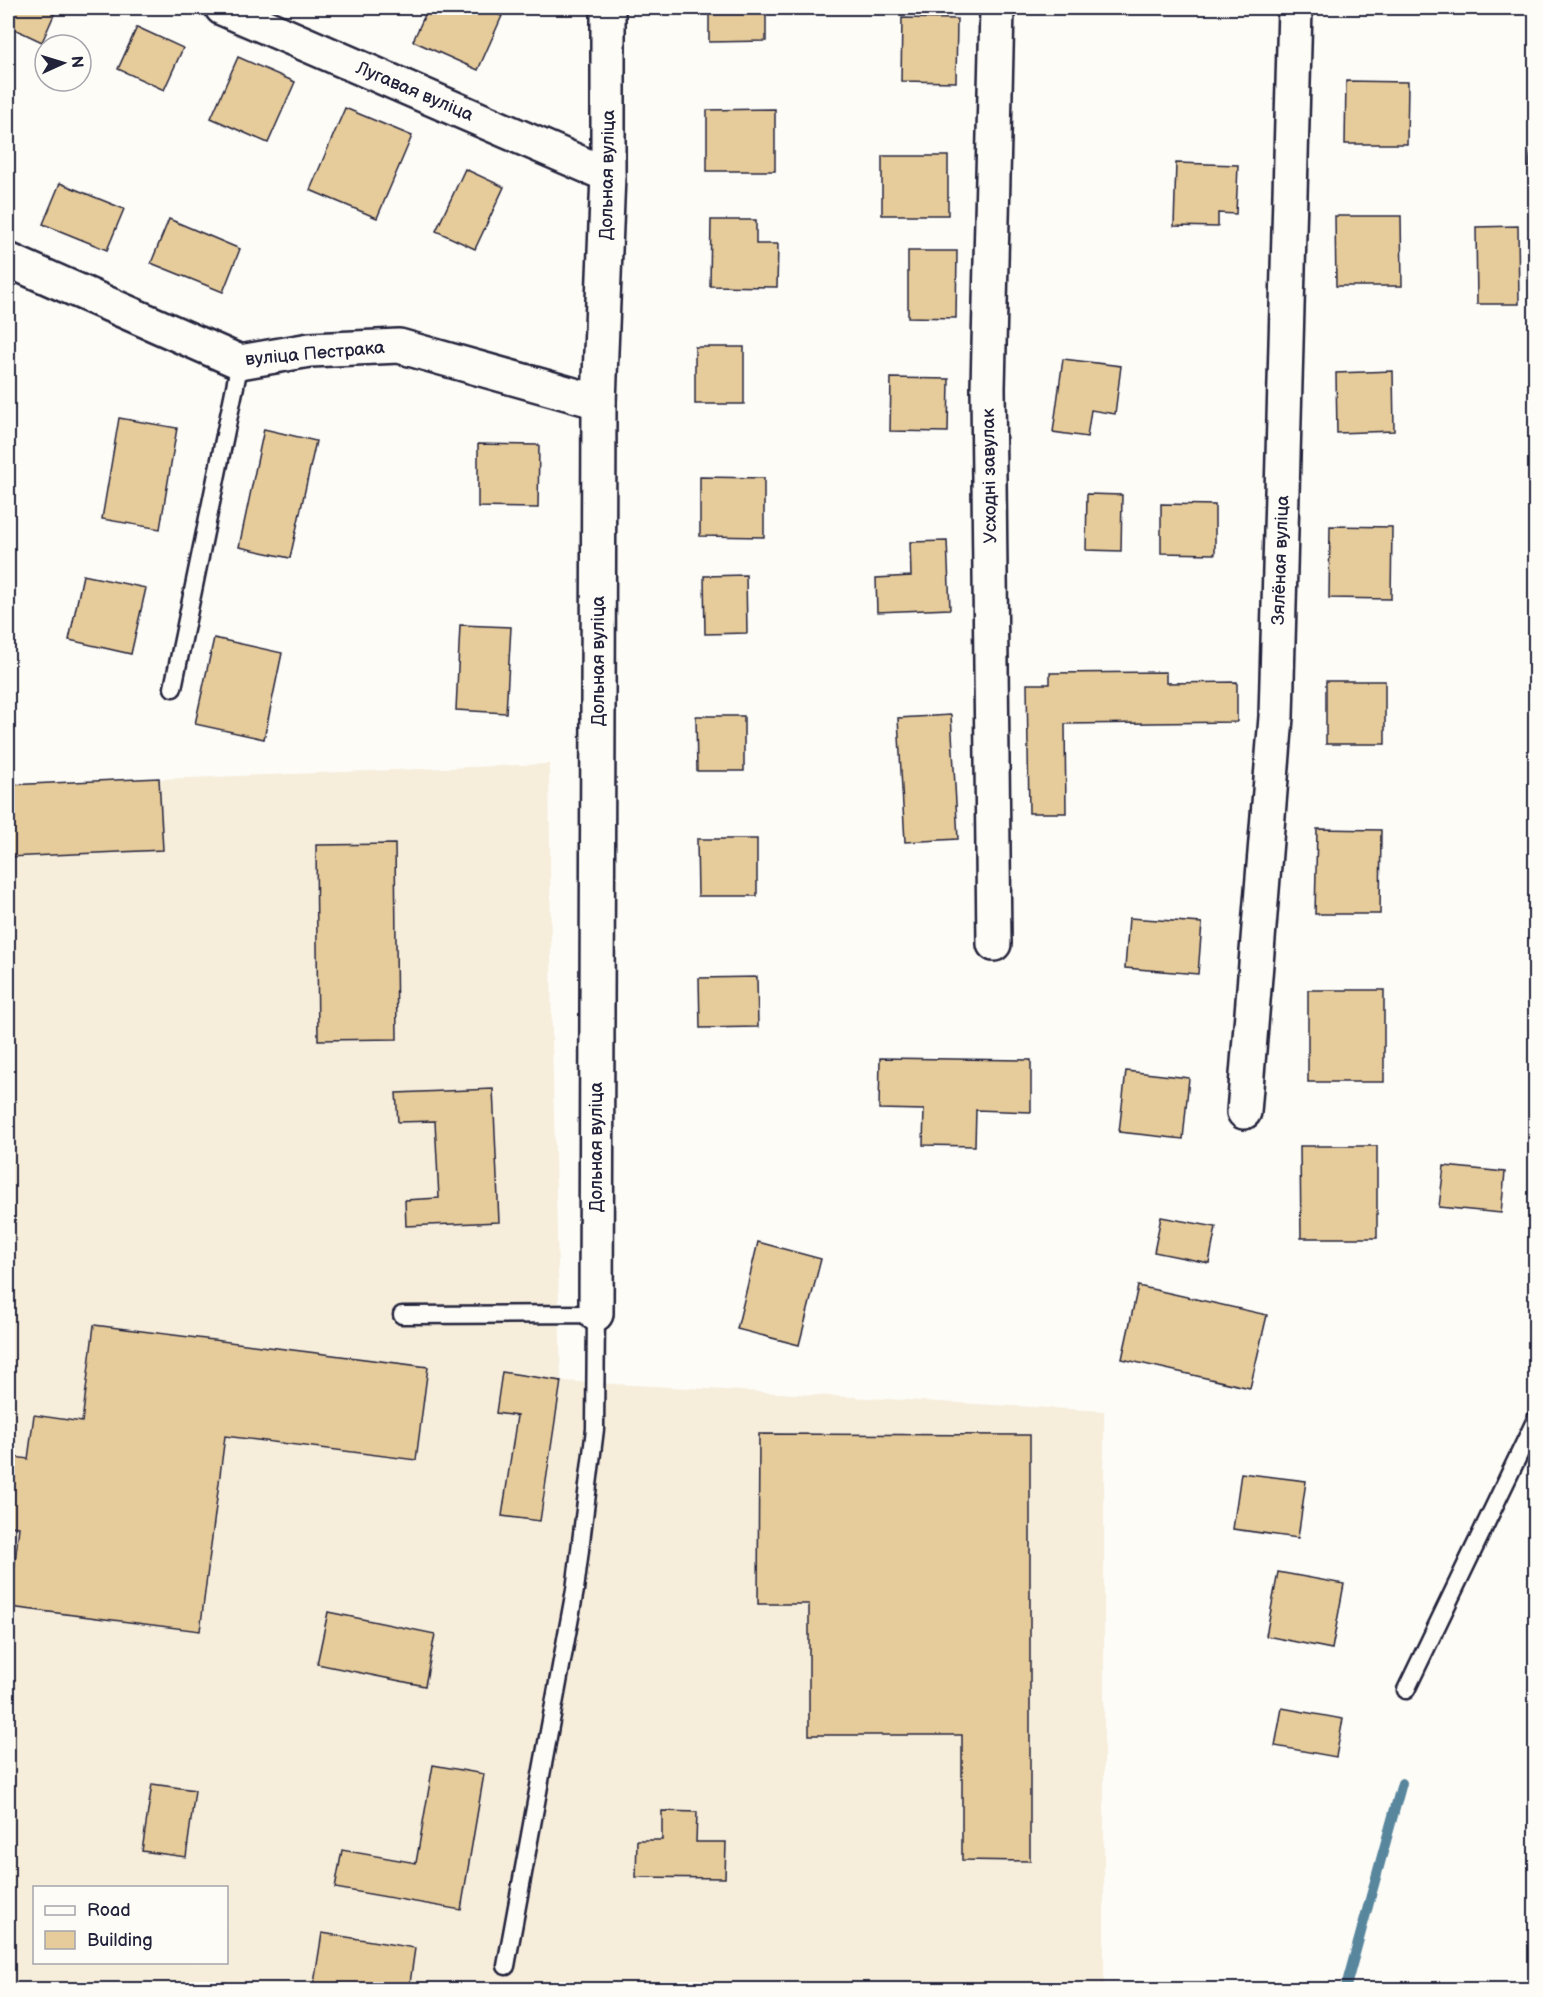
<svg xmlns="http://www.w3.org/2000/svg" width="1543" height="1997" viewBox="0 0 1543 1997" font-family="'Balsamiq Sans',sans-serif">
<rect width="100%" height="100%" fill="#fdfcf7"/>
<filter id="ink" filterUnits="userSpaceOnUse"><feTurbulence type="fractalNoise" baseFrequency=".0167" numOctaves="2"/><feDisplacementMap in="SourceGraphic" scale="12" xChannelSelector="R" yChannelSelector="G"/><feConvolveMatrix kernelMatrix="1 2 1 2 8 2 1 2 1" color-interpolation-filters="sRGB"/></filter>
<g filter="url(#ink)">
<path fill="#f6eddb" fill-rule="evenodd" d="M549,764L552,1042L561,1381L1104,1411V1989H8V785ZM34,1888H226V1962H34Z"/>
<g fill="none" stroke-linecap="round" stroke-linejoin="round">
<path stroke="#59869d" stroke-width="10" d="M1345,1990L1402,1783"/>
</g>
<g fill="#e6cb9b" stroke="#22223b" stroke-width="1.5">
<path d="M8,8H57L42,42L8,26Z"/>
<path d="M428,8H483L502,16L478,70L413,41Z"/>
<path d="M709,8H766V41L709,42Z"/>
<path d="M902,18L957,19L956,82L901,81Z"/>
<path d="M137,27L183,48L164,90L118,69Z"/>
<path d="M238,57L295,82L268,143L211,118Z"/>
<path d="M1346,81L1408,82L1407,144H1345Z"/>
<path d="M1536,100V168L1529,167Z"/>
<path d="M345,108L412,136L377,218L310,190Z"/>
<path d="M775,109V171H707V110Z"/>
<rect x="882" y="156" width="66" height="59"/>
<path d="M1176,163L1238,165L1236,214L1218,213V227L1174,226Z"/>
<path d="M465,169L504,187L475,249L436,231Z"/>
<path d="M60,183L124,209L107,250L43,224Z"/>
<path d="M1335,216H1401L1402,286H1336Z"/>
<path d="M169,219L240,249L223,292L151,263Z"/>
<path d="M711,220H756V244H778L777,287L710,286Z"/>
<path d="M1518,226L1519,304H1477L1476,227Z"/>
<path d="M908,251H957L956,318L908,317Z"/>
<rect x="695" y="347" width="49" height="57"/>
<path d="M1063,359L1121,366L1115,414L1091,410L1087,437L1053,432Z"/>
<path d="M1393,371L1394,431L1337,433L1336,373Z"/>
<path d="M891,378L949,379L948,432L890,431Z"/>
<path d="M119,418L177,428L160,529L102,519Z"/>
<path d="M264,429L316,441L290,558L239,547Z"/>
<path d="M478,444L539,445L538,508L478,507Z"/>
<path d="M700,477L764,478V537L700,536Z"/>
<path d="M1087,494L1122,495L1121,551L1086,550Z"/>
<path d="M1161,504L1215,505V554L1161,553Z"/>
<path d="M1330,526L1392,527L1391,599L1329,598Z"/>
<path d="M947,541L950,609L877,612L876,578L911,576L910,542Z"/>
<path d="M83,575L146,588L131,654L69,640Z"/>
<path d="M746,575L747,633L705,634L704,576Z"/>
<path d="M460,625L511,627L506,713L456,710Z"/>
<path d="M214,638L282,653L264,739L195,724Z"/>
<path d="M1166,672V683L1237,682V722L1065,724L1066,813H1029L1027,684H1050V673Z"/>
<rect x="1326" y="681" width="59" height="63"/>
<path d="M951,715L958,839L905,842L898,718Z"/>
<path d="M696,716H744V771H697Z"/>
<path d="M159,778L163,850L8,857V785Z"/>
<path d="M1317,829L1381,830L1380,914H1315Z"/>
<path d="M697,839H757V896H698Z"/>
<path d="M395,844L397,1039L318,1040L316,845Z"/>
<path d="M1129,918L1202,923L1198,974L1125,968Z"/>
<path d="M757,977L758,1027L700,1028L699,978Z"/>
<rect x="1308" y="990" width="76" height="92"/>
<path d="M880,1058L1031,1060V1112L976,1110L975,1146L923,1145L924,1110L879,1109Z"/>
<path d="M1126,1071L1189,1078L1183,1139L1119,1132Z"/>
<path d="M493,1089L499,1222L406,1226L405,1200L439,1198L435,1121L398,1122L396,1093Z"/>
<path d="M1300,1146H1377V1238H1301Z"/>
<path d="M1444,1166L1505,1172L1501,1213L1439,1207Z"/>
<path d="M1161,1217L1216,1227L1209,1263L1154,1252Z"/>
<path d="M758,1242L821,1259L799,1345L737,1329Z"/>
<path d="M1138,1286L1267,1315L1250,1388L1122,1359Z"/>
<path d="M94,1325L428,1367L416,1460L225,1436L200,1631L10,1607L19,1527L8,1526V1456L28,1459L34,1415L82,1422Z"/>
<path d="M502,1372L561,1381L540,1521L502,1516L517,1416L496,1413Z"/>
<path d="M759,1434L1030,1435V1861L962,1860V1735H809V1604H758Z"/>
<path d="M1241,1473L1306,1481L1298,1538L1233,1529Z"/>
<path d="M1278,1572L1344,1584L1332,1649L1266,1636Z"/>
<path d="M328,1612L435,1634L425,1686L317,1664Z"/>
<path d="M1282,1708L1343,1719L1336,1757L1275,1746Z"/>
<path d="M433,1765L484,1774L461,1910L335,1888L342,1850L416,1863Z"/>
<path d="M152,1784L195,1790L186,1857L142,1851Z"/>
<path d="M662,1811L697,1812L696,1842H726L725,1878L636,1877L637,1840H662Z"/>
<path d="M322,1933L415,1948L409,1990H313Z"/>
</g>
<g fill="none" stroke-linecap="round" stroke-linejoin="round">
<g stroke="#22223b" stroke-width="21">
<g id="service">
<path d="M173,688L240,362"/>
<path d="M402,1315L596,1314L595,1429L575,1590L506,1966"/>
<path d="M1406,1690L1536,1419"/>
</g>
</g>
<g stroke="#22223b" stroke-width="38">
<g id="minor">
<path d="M222,8L608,175"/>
<path d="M8,260L240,362L310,350L399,346L599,402"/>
<path d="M994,944L988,388L997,8"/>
<path d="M1244,1112L1276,717L1295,8"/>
<path d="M596,1314L599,402L608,175V8"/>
</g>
</g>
<use href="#service" stroke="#fdfcf7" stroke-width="16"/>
<use href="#minor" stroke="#fdfcf7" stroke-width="33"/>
</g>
</g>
<g text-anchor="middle" stroke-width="4.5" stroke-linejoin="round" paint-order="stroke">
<g font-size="18" fill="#22223b" stroke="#fdfcf7">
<text transform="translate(415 91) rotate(23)" y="6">Лугавая вуліца</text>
<text transform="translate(607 175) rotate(-89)" y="6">Дольная вуліца</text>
<text transform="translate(315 353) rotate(-5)" y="6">вуліца Пестрака</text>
<text transform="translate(989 476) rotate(-91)" y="6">Усходні завулак</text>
<text transform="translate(1280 560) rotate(-88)" y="6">Зялёная вуліца</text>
<text transform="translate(598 661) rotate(-90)" y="6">Дольная вуліца</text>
<text transform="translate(596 1147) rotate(-90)" y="6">Дольная вуліца</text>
</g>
</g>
<rect width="1543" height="1997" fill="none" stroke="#fdfcf7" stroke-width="30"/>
<rect x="15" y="15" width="1513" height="1967" fill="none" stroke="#22223b" stroke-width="2" filter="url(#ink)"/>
<rect x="33" y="1886" width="195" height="78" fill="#fdfcf7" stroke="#a5a5ac" stroke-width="1.5"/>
<rect x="45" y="1906" width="30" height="9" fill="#fdfcf7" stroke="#a5a5ac" stroke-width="1.5"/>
<text x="87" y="1916" font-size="18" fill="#22223b">Road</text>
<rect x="45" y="1931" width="30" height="18" fill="#e6cb9b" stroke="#a5a5ac" stroke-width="1.5"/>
<text x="87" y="1946" font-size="18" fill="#22223b">Building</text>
<g transform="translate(63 63) rotate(86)"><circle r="28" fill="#fdfcf7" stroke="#a5a5ac" stroke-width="1.5"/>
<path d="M0-4.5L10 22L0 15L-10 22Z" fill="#22223b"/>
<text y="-9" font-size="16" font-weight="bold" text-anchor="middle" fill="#22223b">N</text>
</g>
</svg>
